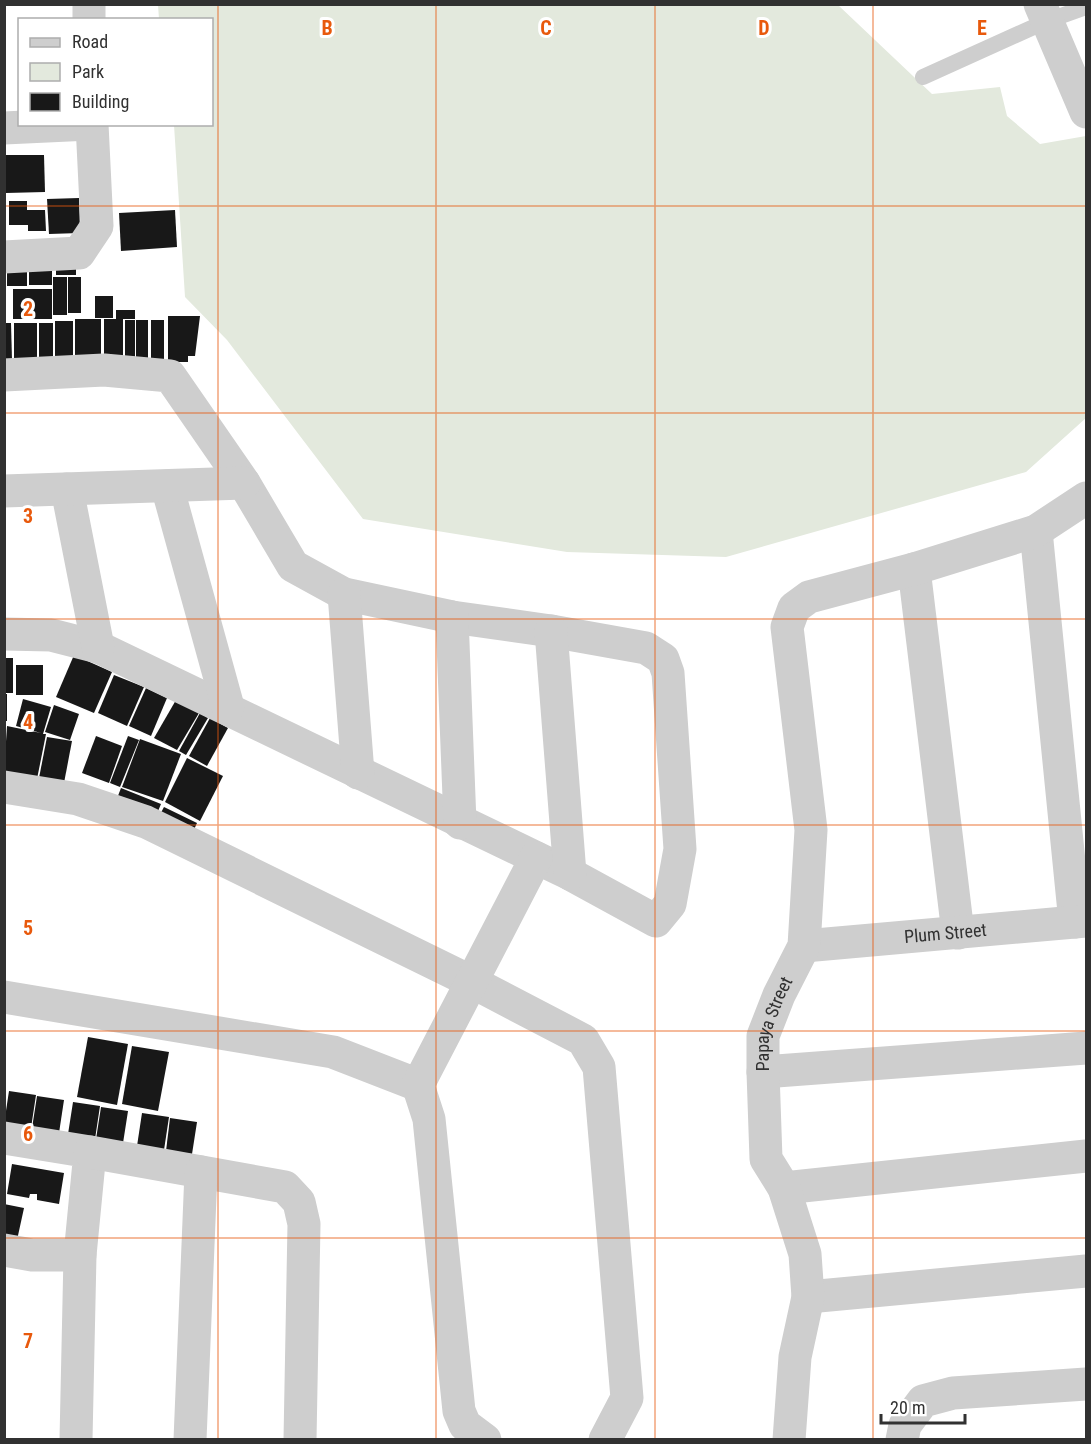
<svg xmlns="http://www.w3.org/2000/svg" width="1091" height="1444" viewBox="0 0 1091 1444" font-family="'Roboto Condensed',sans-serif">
<rect width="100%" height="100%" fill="#fff"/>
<path fill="#e3e9dd" d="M158,5H838L932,94L1000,87L1007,116L1040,144L1086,136V418L1026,472L726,557L567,552L363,519L227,340L185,297L174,125L212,124V20L159,19Z"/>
<g fill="#181818">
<path d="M6,155H44L45,192L6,193Z"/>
<path d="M79,198L80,233L49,234L47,199Z"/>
<path d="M9,201H27V210H45L46,231H28V225H9Z"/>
<path d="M175,210L177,247L121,251L119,213Z"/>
<rect x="56" y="262" width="20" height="13"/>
<rect x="7" y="268" width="20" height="18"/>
<rect x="29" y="268" width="23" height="17"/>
<rect x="53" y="277" width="14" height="38"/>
<rect x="68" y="277" width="13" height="36"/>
<rect x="13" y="289" width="39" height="30"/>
<rect x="95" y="296" width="18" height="22"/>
<rect x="116" y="310" width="19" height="9"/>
<path d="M168,316H200L195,356H188V362H168Z"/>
<rect x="75" y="319" width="26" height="43"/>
<rect x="104" y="319" width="19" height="45"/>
<rect x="125" y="320" width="10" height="44"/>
<rect x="136" y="320" width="12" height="44"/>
<rect x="151" y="320" width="13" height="42"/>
<rect x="55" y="321" width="18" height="41"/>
<path d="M4,323H11L12,360H4Z"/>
<rect x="14" y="323" width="23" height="35"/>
<rect x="39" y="323" width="14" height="37"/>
<path d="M74,655L112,672L94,713L56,697Z"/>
<rect x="4" y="658" width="9" height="35"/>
<rect x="16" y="665" width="27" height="30"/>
<path d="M114,675L144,687L127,726L98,713Z"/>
<path d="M146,688L167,698L151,736L129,726Z"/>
<rect x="4" y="694" width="3" height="27"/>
<path d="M23,699L51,707L43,734H46L37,779L4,772L7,726L41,733L16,726Z"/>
<path d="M176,700L199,713L177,750L154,738Z"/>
<path d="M54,705L79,714L70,740L45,732Z"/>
<path d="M200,713L208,718L186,755L179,751Z"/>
<path d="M210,718L228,728L207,766L189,756Z"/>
<path d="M96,736L122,746L109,783L82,773Z"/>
<path d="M128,736L139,740L120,787L110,783Z"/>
<path d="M47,737L72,741L64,783L39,778Z"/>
<path d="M140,739L181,754L163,801L122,787Z"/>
<path d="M187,758L223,776L200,821L165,802Z"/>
<path d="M121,788L161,804L156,816L116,801Z"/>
<path d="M164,807L197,823L192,834L158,818Z"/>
<path d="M88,1037L128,1044L117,1105L77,1097Z"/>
<path d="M132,1046L169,1052L158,1111L122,1104Z"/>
<path d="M9,1091L36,1095L31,1128L4,1124Z"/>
<path d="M37,1096L64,1100L59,1133L32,1128Z"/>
<path d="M73,1102L100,1106L95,1139L68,1134Z"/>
<path d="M101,1107L128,1111L123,1143L96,1139Z"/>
<path d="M142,1113L169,1117L164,1150L137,1146Z"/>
<path d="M170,1118L197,1122L192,1154L166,1151Z"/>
<path d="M12,1164L64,1173L59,1204L37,1200V1194H30L29,1198L7,1194Z"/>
<path d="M4,1204L24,1208L17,1240L4,1238Z"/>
</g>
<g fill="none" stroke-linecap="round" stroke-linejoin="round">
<path stroke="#cecece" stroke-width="16" d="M923,77L1047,21L1086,7"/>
<g stroke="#cecece" stroke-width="33">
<path d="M89,4V20"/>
<path d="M1040,4L1086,112"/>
<path d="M4,128L90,124"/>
<path d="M4,257L79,253L97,226L92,124"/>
<path d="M4,375L104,370L170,376L244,483L293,566L344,594L452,617L551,631L646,648L663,659L668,673L680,849L670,904L656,921L570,874L98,647L51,635L4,634"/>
<path d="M167,486L228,707"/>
<path d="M67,489L98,647"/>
<path d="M4,491L244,483"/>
<path d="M1036,531L1075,922"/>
<path d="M914,569L958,933"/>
<path d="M344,594L358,773"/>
<path d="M452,617L460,823"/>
<path d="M551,631L570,874"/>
<path d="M4,787L78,799L146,822L472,982L583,1040L599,1067L627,1398L605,1440"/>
<path id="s1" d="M804,946L1086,921"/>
<path d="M4,997L333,1052L418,1085"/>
<path d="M763,1072L1086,1048"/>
<path d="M4,1138L90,1152L80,1255L76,1440"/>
<path d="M90,1152L285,1187L299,1202L304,1224L300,1440"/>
<path d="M784,1188L1086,1156"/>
<path d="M4,1250L32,1255H80"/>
<path d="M808,1297L1086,1271"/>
<path d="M190,1440L201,1172"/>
<path d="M485,1440L465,1425L459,1411L429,1119L418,1085L536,858"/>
<path id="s2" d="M789,1440L795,1357L808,1297L805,1254L784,1188L766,1159L763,1072V1036L779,995L804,946L811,830L787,627L794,608L809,597L914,569L1036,531L1086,498"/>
<path d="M902,1440L905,1425L923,1401L953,1393L1086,1384"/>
</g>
</g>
<path fill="none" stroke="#e8590c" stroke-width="1.5" stroke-opacity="0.55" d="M218,4V1440M436,4V1440M655,4V1440M873,4V1440M4,206H1086M4,413H1086M4,619H1086M4,825H1086M4,1031H1086M4,1238H1086"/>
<g text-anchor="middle" stroke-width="6" stroke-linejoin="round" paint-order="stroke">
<g font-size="18" fill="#313131" stroke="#fff">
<text dy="6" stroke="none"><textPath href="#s1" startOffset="142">Plum Street</textPath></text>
<text dy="6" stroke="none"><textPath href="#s2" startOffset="428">Papaya Street</textPath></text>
</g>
</g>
<g font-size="20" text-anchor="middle" font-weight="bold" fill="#e8590c" stroke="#fff" stroke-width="6" stroke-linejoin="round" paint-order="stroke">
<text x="327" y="35">B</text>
<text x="546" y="35">C</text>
<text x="764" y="35">D</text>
<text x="982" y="35">E</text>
<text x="28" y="316">2</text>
<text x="28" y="523">3</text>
<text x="28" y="729">4</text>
<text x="28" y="935">5</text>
<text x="28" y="1141">6</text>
<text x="28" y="1348">7</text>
</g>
<rect width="1091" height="1444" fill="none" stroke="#313131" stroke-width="12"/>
<rect x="18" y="18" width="195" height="108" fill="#ffffff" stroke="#adadad" stroke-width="1.5"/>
<rect x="30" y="38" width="30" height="9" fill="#cecece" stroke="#adadad" stroke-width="1.5"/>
<text x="72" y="48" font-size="18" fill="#313131">Road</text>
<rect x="30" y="63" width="30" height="18" fill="#e3e9dd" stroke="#adadad" stroke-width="1.5"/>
<text x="72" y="78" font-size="18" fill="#313131">Park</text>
<rect x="30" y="93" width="30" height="18" fill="#181818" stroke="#adadad" stroke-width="1.5"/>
<text x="72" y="108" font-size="18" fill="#313131">Building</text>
<path d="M881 1414v9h84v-9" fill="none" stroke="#313131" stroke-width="3"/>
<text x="890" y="1414" font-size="18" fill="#313131" stroke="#ffffff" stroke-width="4.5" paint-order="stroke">20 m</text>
</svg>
